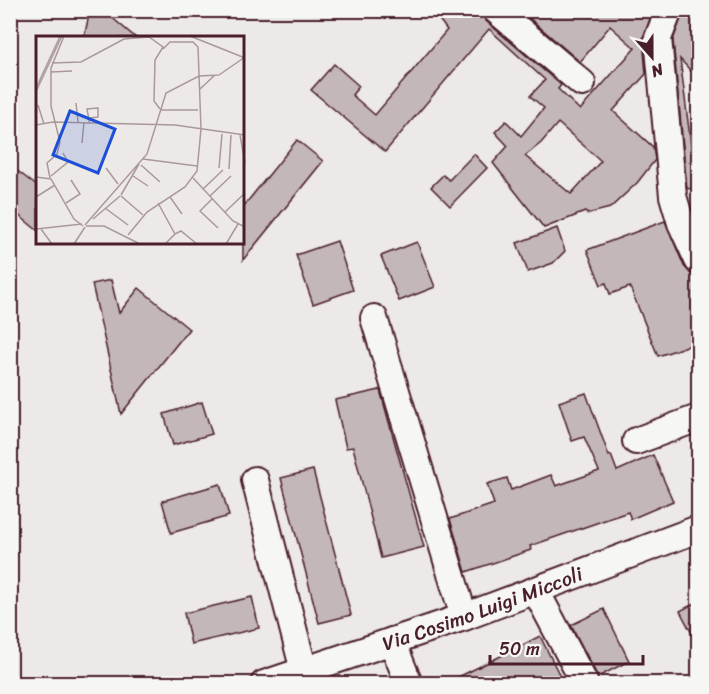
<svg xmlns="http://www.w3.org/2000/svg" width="709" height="694" viewBox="0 0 709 694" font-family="Sriracha,sans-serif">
<rect width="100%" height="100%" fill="#ece9e6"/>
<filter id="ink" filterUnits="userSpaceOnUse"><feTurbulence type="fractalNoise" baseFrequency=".0167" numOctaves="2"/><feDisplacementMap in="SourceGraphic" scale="12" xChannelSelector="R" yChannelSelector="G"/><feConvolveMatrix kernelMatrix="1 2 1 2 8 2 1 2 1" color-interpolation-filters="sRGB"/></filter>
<g filter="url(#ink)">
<g fill="#c4b7b7" stroke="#4a1f2b" stroke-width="1.5" fill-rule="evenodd">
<path d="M90,10H103L136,38H84Z"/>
<path d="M432,10H481L486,21L561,85L558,89L580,110L635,48L610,26L580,62L520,10H653L643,39L646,74L613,111L653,147L655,160L637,183L610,208L587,214L585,212L544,228L493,163L508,146L495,132L506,121L521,136L544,108L530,96L545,80L489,29L385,152L311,90L334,64L359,86L352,95L375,115L447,30ZM558,123L601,161L571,194L525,156L541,143Z"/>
<path d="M684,10H699V80L680,59L692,153L699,150V187L687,189L673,40Z"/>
<path d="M297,140L323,161L243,260V207Z"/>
<path d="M474,154L487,168L450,206L431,187L443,175L449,180Z"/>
<path d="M10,165L38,187V231L10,208Z"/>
<path d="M665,221L684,266L690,273L699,275V342L658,356L630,287L610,294L606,283L601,285L587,250Z"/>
<path d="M557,228L565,251L553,263L528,272L517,243Z"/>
<path d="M337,241L353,290L313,304L296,255Z"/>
<path d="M417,242L435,287L399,301L381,256Z"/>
<path d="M111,280L119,313L139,288L189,329L121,414L92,284Z"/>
<path d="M380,390L424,547L381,558L353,447L346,448L335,400Z"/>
<path d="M586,393L609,456L611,455L617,471L653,455L673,501L631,519L628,512L530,546L531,550L466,572L450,519L494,504L487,484L507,478L511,490L551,475L556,486L599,471L584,437L572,441L559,402Z"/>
<path d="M202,402L212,434L173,445L164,414Z"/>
<path d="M313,470L351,615L319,623L281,478Z"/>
<path d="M220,484L229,516L171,533L162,501Z"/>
<path d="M252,597L259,628L191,644L184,613Z"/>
<path d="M699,601V647L680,611Z"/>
<path d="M604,609L629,661L598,677L571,625Z"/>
<path d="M540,636L564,684H444L497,658Z"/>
</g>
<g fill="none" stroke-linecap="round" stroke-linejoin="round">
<g stroke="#4a1f2b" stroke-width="30">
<g id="minor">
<path d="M496,10L582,83"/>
<path d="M669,10L658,38L673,196L681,223L698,260"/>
<path d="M374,318L464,617"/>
<path d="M636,441L698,418"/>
<path d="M255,480L304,671"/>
<path d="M536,591L585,684"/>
<path d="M392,641L409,684"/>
<path id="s1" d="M264,684L464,617L698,529"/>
</g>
</g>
<use href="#minor" stroke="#f6f6f2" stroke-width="26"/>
</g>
</g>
<g text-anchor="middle" stroke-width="4.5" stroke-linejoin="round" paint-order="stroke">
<g font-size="20" fill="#4a1f2b" stroke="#f6f6f2">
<text dy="7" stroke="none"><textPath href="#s1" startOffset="231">Via Cosimo Luigi Miccoli</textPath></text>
</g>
</g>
<g transform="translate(36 36)">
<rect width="208" height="208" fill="#ece9e6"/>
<path fill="none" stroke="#b1a2a3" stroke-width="3" d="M0,54L25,0"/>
<path fill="none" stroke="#ab989b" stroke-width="1.5" d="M154,0L209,22M16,27L45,26L88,3L113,1L127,11L119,24L118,65L124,73M15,36L36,35M183,39L209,21M164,53L179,39M40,67L42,86M2,69L8,88M125,74H162M53,84L51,73L62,72V81L54,82L53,86M0,89L17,86L139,89L209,99M204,99L209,127M46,107L48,86M107,123L161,130M105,129L124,146M70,132L82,148M183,132L186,98M193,133L195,99M15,140L32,126L27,117M97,140L112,150M0,141L15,143L38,183L47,190M14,142L11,127L21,118L24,106L15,70V32L28,0M157,142L197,185L209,191M167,153L187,134M85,159L103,128M85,160L107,179M174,160L195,140M0,161L19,149M134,161L146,178M176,163L164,175L182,192M30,167L44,158L35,144M122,167L139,198L129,208M69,172L92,189M189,176L209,157M57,183L84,160M49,189L111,118L130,57L163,40L183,39M50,190H68L104,208M0,193L46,188M5,193L16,208M139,198L145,195L161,208M92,199L111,176L149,151L161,135L165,93L162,11L157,6H134L127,13M38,208L49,191M190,208L202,188"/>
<path fill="#1d4ed8" fill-opacity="0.15" stroke="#1d4ed8" stroke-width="3" d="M34,75L79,93L62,137L17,119Z"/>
<rect width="208" height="208" fill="none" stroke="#4a1f2b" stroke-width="3"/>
</g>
<rect width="709" height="694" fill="none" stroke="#f6f6f2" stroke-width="36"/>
<rect x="18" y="18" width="673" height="658" fill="none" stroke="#4a1f2b" stroke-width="2" filter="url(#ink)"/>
<g transform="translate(652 57) rotate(159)" stroke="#f6f6f2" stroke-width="4.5" paint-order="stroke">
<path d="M0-4.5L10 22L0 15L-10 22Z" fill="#4a1f2b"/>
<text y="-9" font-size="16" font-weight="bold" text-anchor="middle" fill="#4a1f2b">N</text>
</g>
<path d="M490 655v9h153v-9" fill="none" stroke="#4a1f2b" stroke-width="3"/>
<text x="499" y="655" font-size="18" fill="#4a1f2b" stroke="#f6f6f2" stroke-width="4.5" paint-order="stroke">50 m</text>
</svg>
